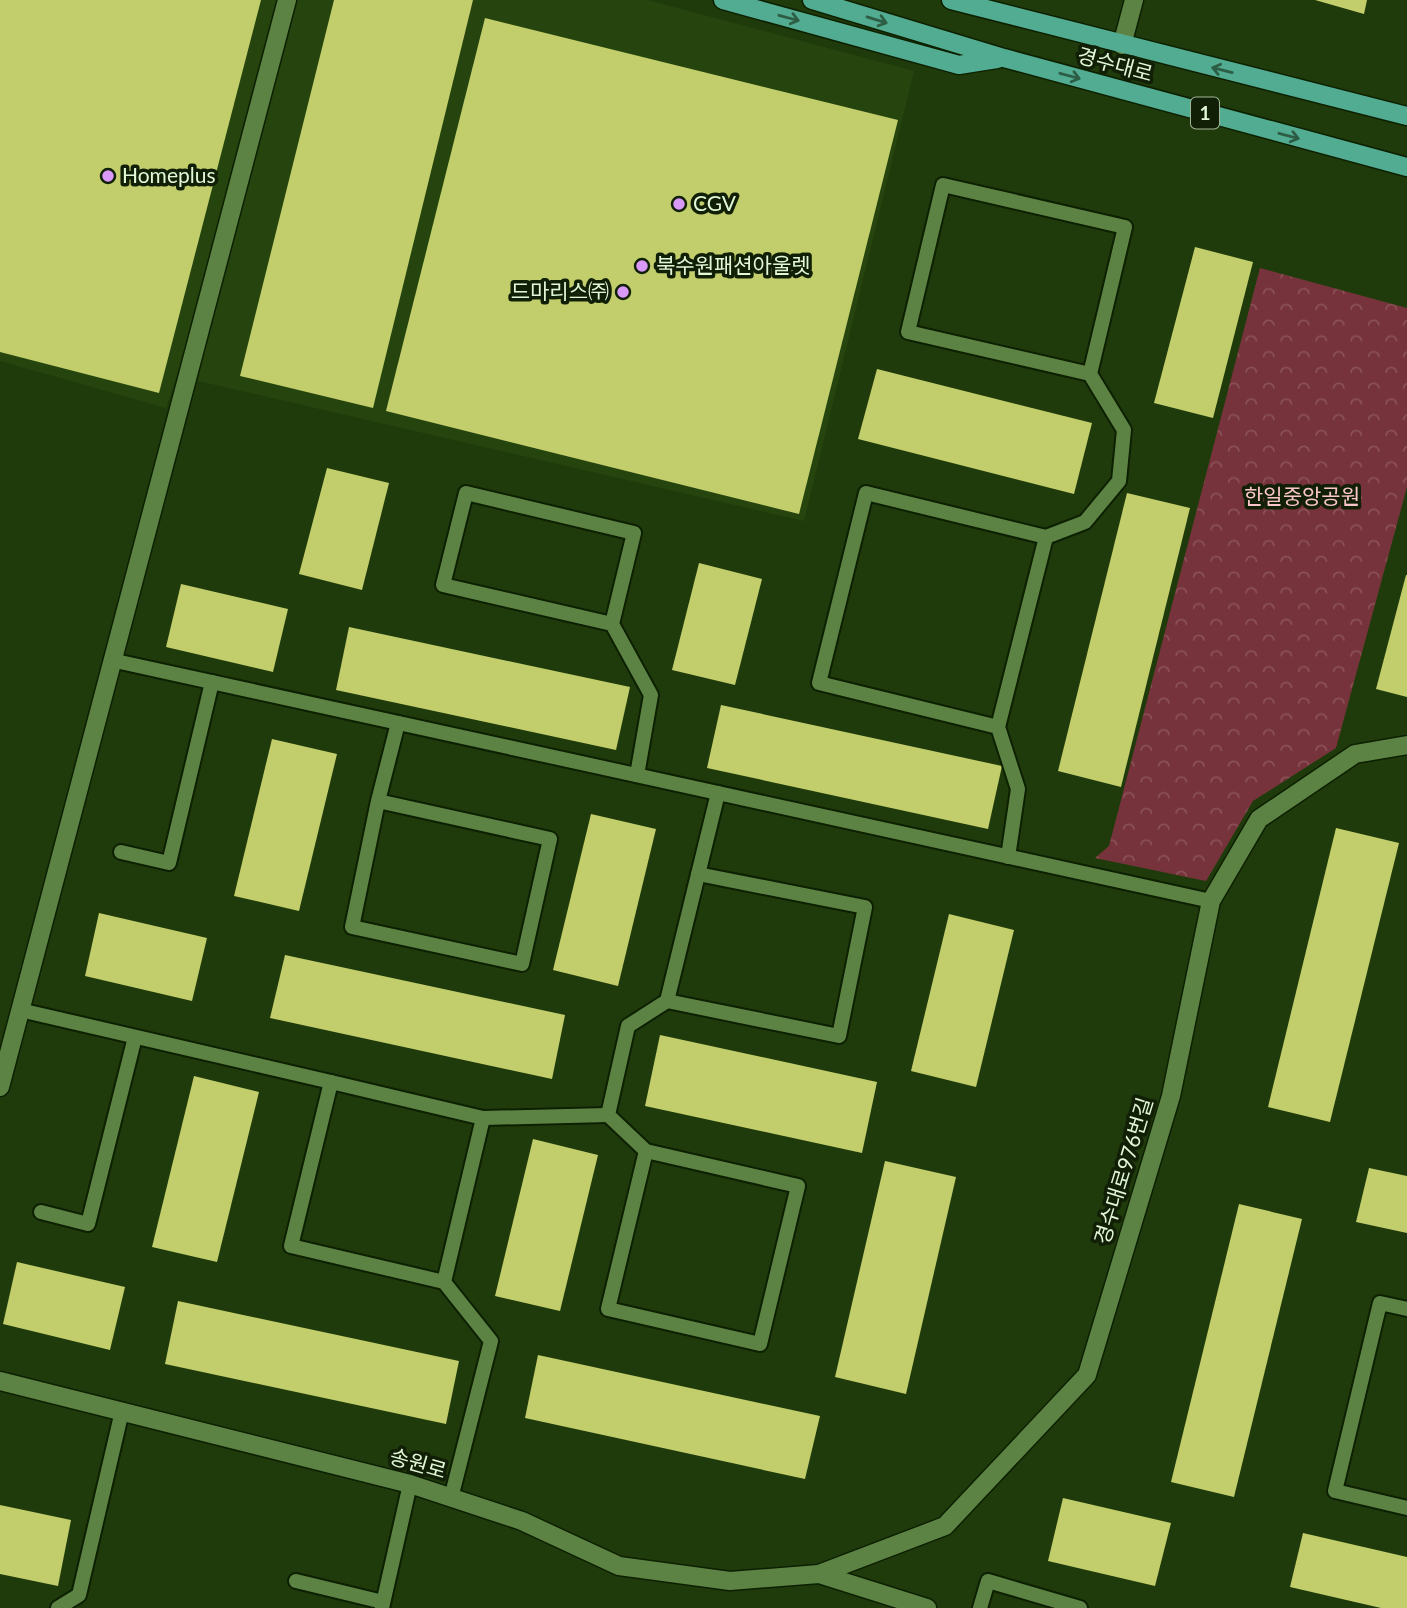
<svg xmlns="http://www.w3.org/2000/svg" width="1407" height="1608" viewBox="0 0 1407 1608" font-family="Lato,'Noto Sans KR',sans-serif">
<defs>
<pattern id="park-crowns" width="20" height="18" patternUnits="userSpaceOnUse" patternTransform="scale(1.75)"><rect width="20" height="18" fill="#77333b"/><path d="M2 6a3 3 0 1 1 6 0M12 15a3 3 0 1 1 6 0" fill="none" stroke="#8a5157"/></pattern>
</defs>
<rect width="100%" height="100%" fill="#203b0b"/>
<path fill="#26450e" d="M0,0H647L914,71L804,521L177,376L166,408L0,361Z"/>
<path fill="url(#park-crowns)" d="M1260,268L1407,308V487L1336,748L1253,801L1206,881L1095,858L1109,846Z"/>
<g fill="#c2ce6c">
<path d="M0,0H261L159,393L0,352Z"/>
<path d="M334,0H473L373,408L240,376Z"/>
<path d="M1315,0H1367L1364,14Z"/>
<path d="M485,18L898,120L799,514L386,411Z"/>
<path d="M1195,247L1253,262L1213,418L1154,403Z"/>
<path d="M877,369L1092,423L1074,494L858,439Z"/>
<path d="M327,468L389,483L362,590L299,574Z"/>
<path d="M1127,493L1190,508L1121,787L1058,771Z"/>
<path d="M699,563L762,579L735,685L672,670Z"/>
<path d="M1406,575H1407V697L1376,689Z"/>
<path d="M181,584L288,609L273,672L166,647Z"/>
<path d="M349,627L630,687L616,750L336,690Z"/>
<path d="M721,705L1002,766L988,829L707,768Z"/>
<path d="M272,739L337,754L299,911L234,896Z"/>
<path d="M591,814L656,829L618,986L553,970Z"/>
<path d="M1336,828L1399,843L1330,1122L1268,1107Z"/>
<path d="M99,913L207,938L192,1001L85,976Z"/>
<path d="M949,914L1014,930L976,1087L911,1071Z"/>
<path d="M285,955L565,1015L552,1079L270,1018Z"/>
<path d="M660,1035L877,1082L862,1153L645,1106Z"/>
<path d="M194,1076L259,1092L217,1262L152,1247Z"/>
<path d="M533,1139L598,1155L560,1311L495,1296Z"/>
<path d="M885,1161L956,1177L906,1394L835,1377Z"/>
<path d="M1369,1168L1407,1176V1233L1356,1222Z"/>
<path d="M1239,1204L1302,1219L1234,1497L1171,1482Z"/>
<path d="M17,1262L125,1287L110,1350L3,1324Z"/>
<path d="M178,1301L459,1361L446,1424L165,1364Z"/>
<path d="M538,1355L820,1416L805,1479L525,1418Z"/>
<path d="M1063,1498L1171,1523L1155,1586L1048,1561Z"/>
<path d="M0,1505L71,1520L58,1586L0,1574Z"/>
<path d="M1303,1533L1407,1557V1608H1381L1290,1587Z"/>
</g>
<g fill="none" stroke-linecap="round" stroke-linejoin="round">
<g stroke="#0d2001" stroke-width="18">
<g id="service">
<path d="M1046,537L1085,522L1119,481L1124,430L1090,374L908,332L943,185L1125,227L1090,374"/>
<path d="M612,624L443,585L466,493L634,533L612,624L651,695L637,775"/>
<path d="M111,660L1211,901"/>
<path d="M998,727L819,683L866,493L1046,537L998,727L1018,789L1008,857"/>
<path d="M378,801L550,839L522,964L352,927L378,801L398,723"/>
<path d="M121,852L169,863L212,682"/>
<path d="M667,1001L839,1036L865,907L698,874"/>
<path d="M20,1010L331,1082"/>
<path d="M483,1118L608,1115"/>
<path d="M646,1151L798,1186L760,1344L608,1309L646,1151L608,1115L628,1026L667,1001L718,793"/>
<path d="M41,1212L88,1224L135,1037"/>
<path d="M444,1282L483,1118L331,1082L291,1246L444,1282L491,1341L451,1498"/>
<path d="M1407,1309L1380,1303L1335,1491L1407,1508"/>
<path d="M296,1581L383,1602"/>
<path d="M58,1608L79,1595L122,1411"/>
<path d="M382,1608L410,1484"/>
<path d="M980,1608L988,1581L1080,1608"/>
</g>
</g>
<g stroke="#0d2001" stroke-width="21">
<g id="minor">
<path d="M1122,45L1134,0"/>
<path d="M0,1087L287,0"/>
<path d="M0,1381L410,1484L522,1521L619,1566L730,1581L819,1574L945,1526L1087,1375L1171,1096L1211,901L1259,819L1355,754L1407,745"/>
<path d="M819,1574L927,1608"/>
</g>
</g>
<g stroke="#0d2001" stroke-width="21">
<g id="primary">
<path d="M723,0L959,65L997,59"/>
<path d="M812,0L1004,58L1407,167"/>
<path d="M951,0L1407,116"/>
</g>
</g>
<use href="#service" stroke="#5c8344" stroke-width="14"/>
<use href="#minor" stroke="#5c8344" stroke-width="18"/>
<use href="#primary" stroke="#51ac92" stroke-width="18"/>
</g>
<defs><path id="oneway-shaft" d="M-6 0H5M1.5-3L5.5 0L1.5 3" fill="none" stroke-width="1.6" stroke-linecap="round" stroke-linejoin="round" transform="scale(1.75)"/></defs>
<g stroke="#2d5e45">
<use href="#oneway-shaft" transform="translate(789 18) rotate(15)"/>
<use href="#oneway-shaft" transform="translate(877 20) rotate(17)"/>
<use href="#oneway-shaft" transform="translate(1222 70) rotate(-166)"/>
<use href="#oneway-shaft" transform="translate(1070 76) rotate(15)"/>
<use href="#oneway-shaft" transform="translate(1289 136) rotate(15)"/>
</g>
<g fill="#d99af7" stroke="#101f06" stroke-width="2.5">
<circle cx="108" cy="176" r="7"/>
<circle cx="679" cy="204" r="7"/>
<circle cx="642" cy="266" r="7"/>
<circle cx="623" cy="292" r="7"/>
</g>
<g text-anchor="middle" stroke-width="7" stroke-linejoin="round" paint-order="stroke">
<rect fill="#101f06" stroke="#a2b698" stroke-width="2" x="1191" y="97.5" width="28" height="31" rx="5"/>
<g font-size="19" font-weight="bold" fill="#e1f7d6">
<text x="1205" y="120">1</text>
</g>
<g font-size="21" fill="#e1f7d6" stroke="#101f06">
<text transform="translate(1115 65) rotate(15)" y="7">경수대로</text>
<text transform="translate(1124 1171) rotate(-73)" y="7">경수대로976번길</text>
<text transform="translate(418 1464) rotate(16)" y="7">송원로</text>
</g>
<g font-size="21" fill="#e1f7d6" stroke="#101f06" text-anchor="start">
<text x="122" y="183">Homeplus</text>
<text x="693" y="211">CGV</text>
<text x="656" y="273">북수원패션아울렛</text>
<text x="609" y="299" text-anchor="end">드마리스㈜</text>
</g>
<g font-size="21" fill="#fac5c8" stroke="#101f06">
<text x="1302" y="504">한일중앙공원</text>
</g>
</g>
</svg>
